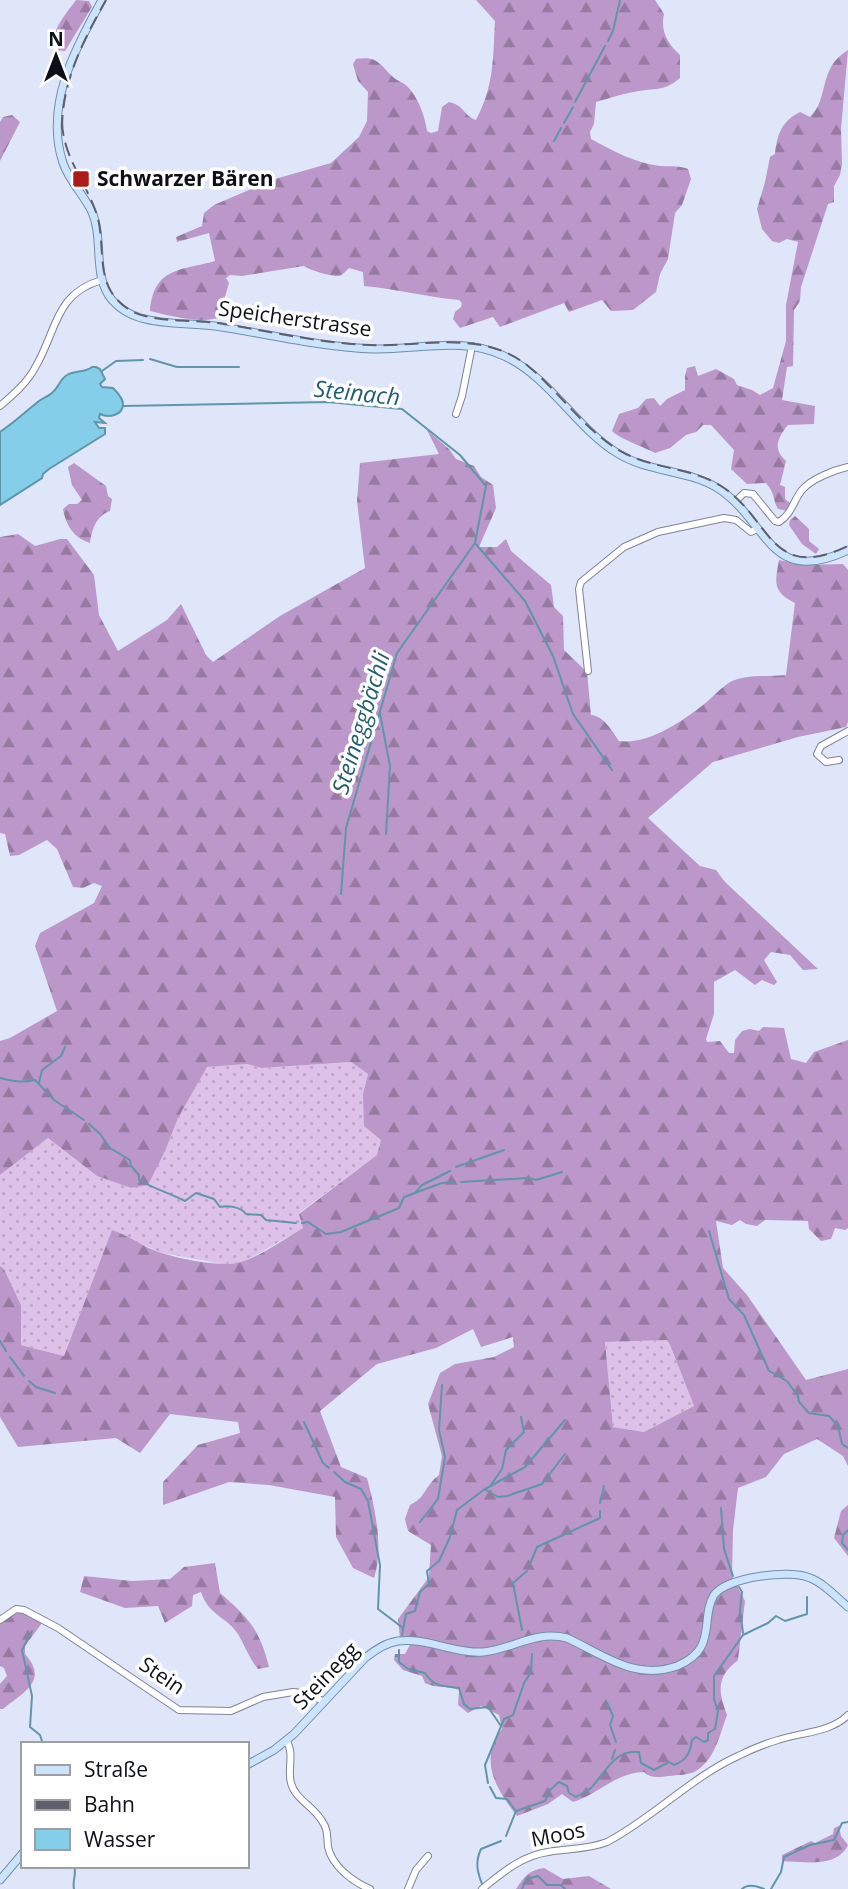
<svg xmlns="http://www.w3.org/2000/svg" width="848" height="1889" viewBox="0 0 848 1889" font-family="'Open Sans',sans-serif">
<defs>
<pattern id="grass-dots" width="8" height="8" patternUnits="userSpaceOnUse" patternTransform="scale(1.75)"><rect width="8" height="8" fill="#dec1e8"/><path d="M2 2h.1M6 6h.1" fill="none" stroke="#bda5c6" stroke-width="1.8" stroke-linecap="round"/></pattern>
<pattern id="forest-firs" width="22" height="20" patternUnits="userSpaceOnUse" patternTransform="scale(1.75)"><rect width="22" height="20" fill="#bc97c9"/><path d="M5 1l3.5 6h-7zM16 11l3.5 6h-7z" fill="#977aa2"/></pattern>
</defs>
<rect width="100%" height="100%" fill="#dfe6f9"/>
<g fill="url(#grass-dots)">
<path d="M351,1062L368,1074L363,1094L381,1140L377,1155L299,1213L303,1228L251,1258L238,1263L223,1264L162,1253L112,1231L64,1356L21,1345V1305L4,1269L0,1266V1175L48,1138L97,1176L131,1188L148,1184L166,1149L178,1118L206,1067L247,1064L261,1068Z"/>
<path d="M668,1340L694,1406L644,1432L613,1427L605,1342Z"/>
</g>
<g fill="url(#forest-firs)" fill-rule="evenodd">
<path d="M76,0L89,1L92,7L65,51L55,50C48,33 66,14 76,0Z"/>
<path d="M476,0H655L664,14C660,31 668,44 680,55V78C665,91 657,88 639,91C625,93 610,98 596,102L594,124L590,132L591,139C613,151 635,163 660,166C670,167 677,165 688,169L691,179L682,205L675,213L668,259L660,274L656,292L633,310L611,311L602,300L569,312L564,303L500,327L493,317L460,328L453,319L455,312L461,307L462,303L459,300C427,297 396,289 364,286L363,272L349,268C346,271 343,275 339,276C333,277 309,270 304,266L242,276L230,275L226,278L229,283L219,317C204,325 167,315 150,311C154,267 180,271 215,261L209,233L177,242L176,237L202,226L204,213L214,205L275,179L331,163L359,137L367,121L368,92L358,81L353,64L356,59C378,56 379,64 393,77C397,81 403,82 407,86C418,97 425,116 427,131L431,133L438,131L442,107L449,102C464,105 464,116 476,120C494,86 493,59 495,21Z"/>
<path d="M848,50L841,129L842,164L840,175L834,186V202L828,204L801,287L800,301L794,310L793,366L787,367L782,400L815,406L814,424L788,425C778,437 772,449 786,461L780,485L785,487V499L791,504L788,511L778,509C772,498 776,495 766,483L747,484L731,469L734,450L711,425H703L696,432L686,435L670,448L655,453C644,447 620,439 612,431L619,414L638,408L646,399L654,398L660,406L667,399L685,390V376L687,368L695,366L698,376L716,369L734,379L737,385L752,390L760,395L773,388L786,341V305L798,242L787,239L779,243L772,241L762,229L757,209L765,182L770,157L775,154C777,134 782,121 800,112L810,117C830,98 817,69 848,50Z"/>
<path d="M12,115L20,122L0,161V122L3,117Z"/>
<path d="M427,430L449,449L456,459L474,466L481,477L493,485L496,508L479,547H497L506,539L511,551L551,585L554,607L563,616L564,650L587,672L591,715C604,716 612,731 619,741C648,745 681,722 703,705C712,698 722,686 732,681C748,674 769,677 786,675L795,603C772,592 775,582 779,560L803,565L843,564L848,570V722L846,727L798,737L713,762L648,818L700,866L716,870L725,882L818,969L803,970L790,955L771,952L764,960L777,982L774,985L762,980L755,985L735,970L714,982V1014L706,1039L707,1042L720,1041L729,1053H734L735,1040L742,1031L750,1029L759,1031L763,1027L784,1028L791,1059L806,1063L814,1052L848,1040V1228L845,1230L835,1228L831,1239L821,1241L809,1229L808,1221L765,1220L757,1226L746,1224L740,1220L732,1225L716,1221L723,1268L747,1295L806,1380L848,1369V1466L843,1456L817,1439L784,1454L766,1477L738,1488L733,1530L732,1576L745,1601L738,1660C716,1677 718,1691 727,1715C719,1736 716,1758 696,1771C690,1775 677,1775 669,1776C660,1777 651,1779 644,1772C615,1773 599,1794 573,1802L562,1794L548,1804L517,1816C496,1789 478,1760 502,1729L499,1715L481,1706L468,1713L458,1705L459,1690C447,1685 437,1689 425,1683L422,1676L403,1670L394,1660L395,1654H405L413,1639L400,1638L398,1619L429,1577L431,1545L408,1531L405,1519L410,1505C426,1498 425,1485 439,1475L442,1456L428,1404L440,1373L455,1364L494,1357L514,1347L513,1337L481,1347L473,1329L436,1348L377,1364L320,1411L341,1467L367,1478C375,1508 384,1548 374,1578L353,1568L336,1537L335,1497L269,1485L229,1482L163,1505V1482L198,1445L240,1433L238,1422L170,1414L140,1453L116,1438L18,1447L0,1417V1266L4,1269L21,1305V1345L64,1356L112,1230C127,1235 138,1243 151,1249C172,1258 220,1268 241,1262C263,1255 284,1239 303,1228L299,1214L377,1155L381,1140L364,1126L363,1094L368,1074L351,1062L261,1068L247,1064L207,1067L178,1118L166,1149L148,1185L131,1188L97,1176L48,1138L0,1175V1041L10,1038L57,1011L35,946L40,933L94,903L102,886L94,883L83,888L73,887L57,849L47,840L19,855L10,856L5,834L0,833V537L18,534L35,546L60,539H67L94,575L99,615L118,651L167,620L181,604L206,655L213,662L280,616L365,568L357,501L360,463L439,454ZM668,1340L694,1406L644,1432L613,1427L605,1342Z"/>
<path d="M74,463L106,486L108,496L112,499L110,511C96,516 92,529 90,543C74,538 66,526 63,509L69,504H77L82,500L72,485L68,467Z"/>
<path d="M795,516L809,529V541L819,549L816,554L802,544L789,525L790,520Z"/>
<path d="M848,1505V1556L834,1538L841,1511Z"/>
<path d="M215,1563L220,1593C248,1617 260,1630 269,1667L258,1669C249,1658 245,1646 238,1634C226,1616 209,1616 201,1592L193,1595L192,1606L165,1623L158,1606L125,1608L80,1592L84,1576L132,1581L170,1579L184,1567Z"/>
<path d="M26,1612L42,1623L25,1646V1654C49,1681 24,1692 3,1709H0V1684L7,1676L4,1668L0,1666V1622L11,1614Z"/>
<path d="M839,1826L841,1836L848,1845C837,1868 805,1862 782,1861V1855L811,1841L815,1843L833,1834L834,1828Z"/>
<path d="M544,1868L563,1879L589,1876L611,1889H516C524,1877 529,1870 544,1868Z"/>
</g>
<path fill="#85cee9" stroke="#6195aa" stroke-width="2" d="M92,367H96L100,369L105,379L100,384L102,387L113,388C117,392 123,398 123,404C123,416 108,418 100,414L99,418L105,423L95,422L99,428H105V434L49,469L43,474L42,478L0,505V432C15,422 25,412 39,401C43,398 49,396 53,392C59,387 60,379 67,375C75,370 85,373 92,367Z"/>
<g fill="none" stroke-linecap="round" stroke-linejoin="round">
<g stroke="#6195aa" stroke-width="2">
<path d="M608,41L613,31L620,0"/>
<path d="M575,102L605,46"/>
<path d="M564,123L573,107"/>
<path d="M554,141L561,128"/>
<path d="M150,359L177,367H239"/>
<path d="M102,371L116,361L143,360"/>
<path d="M123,406L328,402L402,409L460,455L486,486L475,543L525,601L553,656L573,714L612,770"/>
<path d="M380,714L390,766L386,834"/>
<path d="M341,894L346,828L397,653L475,543"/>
<path d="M0,1078C12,1081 22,1083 35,1080L54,1100L84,1120"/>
<path d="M39,1083L42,1070L61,1056L65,1047"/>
<path d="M89,1124L100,1134L110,1148L130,1160L131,1166L139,1175V1180C154,1189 170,1193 185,1201L196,1193L214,1199L220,1207C228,1205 241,1207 246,1214L261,1215L266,1220L296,1223"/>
<path d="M456,1167L504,1150"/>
<path d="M461,1182L529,1178L536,1180L562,1172"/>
<path d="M416,1192L422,1185L450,1171"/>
<path d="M302,1223L308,1222L326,1234L341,1232L399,1208L404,1197L442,1183L455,1182"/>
<path d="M709,1231L729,1299L744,1315L769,1371L787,1381L798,1396L799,1402L809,1413L829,1416L838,1426L842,1444L848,1448"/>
<path d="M0,1341L6,1351"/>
<path d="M10,1357L24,1376"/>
<path d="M29,1381L36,1387L55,1393"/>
<path d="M304,1422L323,1463L329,1468"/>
<path d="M334,1472L345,1482L361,1489L368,1501L380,1565L378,1609L403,1628"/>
<path d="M491,1485L502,1469L506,1450L524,1432L521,1417"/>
<path d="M486,1490L498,1497L507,1496L542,1484L565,1454"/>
<path d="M600,1503L604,1486"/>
<path d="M721,1508L724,1549L733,1576"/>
<path d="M420,1522L438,1499L445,1457L439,1430L442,1385"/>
<path d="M848,1530L843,1535L842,1543L848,1550"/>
<path d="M530,1564L537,1547L600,1518V1511"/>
<path d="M739,1587L742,1592L740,1610L743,1633"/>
<path d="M522,1630L513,1583L527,1571"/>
<path d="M32,1631L22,1650L32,1696L30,1727L40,1735L43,1744"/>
<path d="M402,1635L406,1614L415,1611L420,1592L429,1584L427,1571L439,1561L450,1537L457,1510L485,1489L525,1467L565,1420"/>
<path d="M399,1650V1662L408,1669L425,1673C435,1688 442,1685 459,1688L464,1704L470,1709L488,1707L501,1726"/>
<path d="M606,1701L613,1716L610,1725L616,1742"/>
<path d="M612,1759L615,1750"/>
<path d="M488,1783L485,1765L504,1719L513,1715L524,1683L531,1672L532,1654"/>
<path d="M490,1787L496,1798L507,1799L515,1810"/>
<path d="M506,1836L516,1811L545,1801L550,1790L559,1782L567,1786L569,1793L576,1797C581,1794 587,1791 591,1788C605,1773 615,1749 639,1752L641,1763L654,1770L669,1762L674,1765C687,1760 690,1753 692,1740L696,1737L704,1742L708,1740V1733L715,1729L718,1711L714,1699V1676L743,1635L768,1623L776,1616L785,1621L807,1614V1597"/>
<path d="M74,1866C77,1875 72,1881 74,1889"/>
<path d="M482,1884C477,1871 475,1862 481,1849L501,1841"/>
<path d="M522,1889L526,1879L538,1876L547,1885H561L565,1889"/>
<path d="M742,1889C748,1883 757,1886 764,1889"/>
<path d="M771,1889L781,1872L784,1857L810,1845L834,1840L842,1823L848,1822"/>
</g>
<g stroke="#7e8495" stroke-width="8">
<g id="minor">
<path d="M0,406C13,395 28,382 36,366C57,330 55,293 102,280"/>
<path d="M456,414L462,396L472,346"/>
<path d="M735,502L744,493L753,494L775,521L779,522C792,514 793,501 802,490C811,479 834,470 848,467"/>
<path d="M588,671L579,589L581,582L624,547L658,532L724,518L736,520L751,532L757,529"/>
<path d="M839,760L826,762L817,754L821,746L848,731"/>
<path d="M0,1620L16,1609L24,1610L58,1628L179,1710L231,1711L263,1697L293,1692L310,1694L324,1702"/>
<path d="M286,1740C295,1753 287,1769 291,1783C295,1799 313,1806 322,1821C328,1829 327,1837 328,1847C332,1866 353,1882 370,1889"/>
<path d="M408,1889L416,1870L428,1856"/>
<path d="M482,1889C502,1873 521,1856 548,1852C568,1848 587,1850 607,1842C653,1818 690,1778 738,1756C750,1750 764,1744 778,1740C801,1732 830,1733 848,1715"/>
</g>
</g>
<g stroke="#738ea9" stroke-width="9">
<g id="major">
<path d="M102,0C75,48 44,106 63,163C69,181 84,195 92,212C104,240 92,276 112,300C120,309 130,315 141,318C164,325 191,323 215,326C268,334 321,347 374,349C417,350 464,336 504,356C550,377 575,427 617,453C648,473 688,469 719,489C769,522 769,588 848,550"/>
<path d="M247,1765L274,1750L294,1734L365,1658C375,1650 385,1643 398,1641C426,1637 455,1654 483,1652C513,1649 536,1630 567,1638C604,1655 635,1681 677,1666C687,1662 696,1656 701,1647C710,1631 704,1611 714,1595C727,1577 790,1569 810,1578C824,1583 836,1597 848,1607"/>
<path d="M0,1880L23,1853"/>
</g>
</g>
<use href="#minor" stroke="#fff" stroke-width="6"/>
<use href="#major" stroke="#cbe4fb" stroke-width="7"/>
<g stroke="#5d606c" stroke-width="2" stroke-dasharray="14 7" stroke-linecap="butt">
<path d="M62,122C63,157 86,182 97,215C105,241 97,274 114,296C122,306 132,313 145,316C168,322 194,320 218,323C268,331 319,343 370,345C424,347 482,329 528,366C561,393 587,434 626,454C656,469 692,468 721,486C771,517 769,584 848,546"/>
<path d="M62,129C62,81 83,41 106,0"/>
</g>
</g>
<rect fill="#ad1c19" stroke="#fff" stroke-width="2.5" x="72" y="170" width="18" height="18" rx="3.5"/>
<g text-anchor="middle" stroke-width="7" stroke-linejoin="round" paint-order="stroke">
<g font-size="21" font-weight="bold" fill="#0e1017" stroke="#fff" text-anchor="start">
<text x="97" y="186">Schwarzer Bären</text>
</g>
<g font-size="21" fill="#0e1017" stroke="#fff">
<text transform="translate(295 319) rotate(8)" y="7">Speicherstrasse</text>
<text transform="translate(162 1676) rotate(34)" y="7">Stein</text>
<text transform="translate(326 1676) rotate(-46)" y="7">Steinegg</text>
<text transform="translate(558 1835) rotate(-11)" y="7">Moos</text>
</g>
<g font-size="23" font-style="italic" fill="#235d71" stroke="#fff">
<text transform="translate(357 393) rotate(6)" y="8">Steinach</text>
<text transform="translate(361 723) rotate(-73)" y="8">Steineggbächli</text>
</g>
</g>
<rect x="21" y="1742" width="228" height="126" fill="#ffffff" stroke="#9f9fa2" stroke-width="2"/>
<rect x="35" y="1765" width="35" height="10" fill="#cbe4fb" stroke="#9f9fa2" stroke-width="2"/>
<text x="84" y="1777" font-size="21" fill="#0e1017">Straße</text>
<rect x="35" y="1800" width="35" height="10" fill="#5d606c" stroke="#9f9fa2" stroke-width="2"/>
<text x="84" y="1812" font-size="21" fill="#0e1017">Bahn</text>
<rect x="35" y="1829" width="35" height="21" fill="#85cee9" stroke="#9f9fa2" stroke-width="2"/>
<text x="84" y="1847" font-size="21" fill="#0e1017">Wasser</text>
<g transform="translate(56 56)" stroke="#ffffff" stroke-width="5" paint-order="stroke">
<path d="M0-5L12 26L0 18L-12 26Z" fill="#0e1017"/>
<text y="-10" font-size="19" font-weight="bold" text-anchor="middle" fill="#0e1017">N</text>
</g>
</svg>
